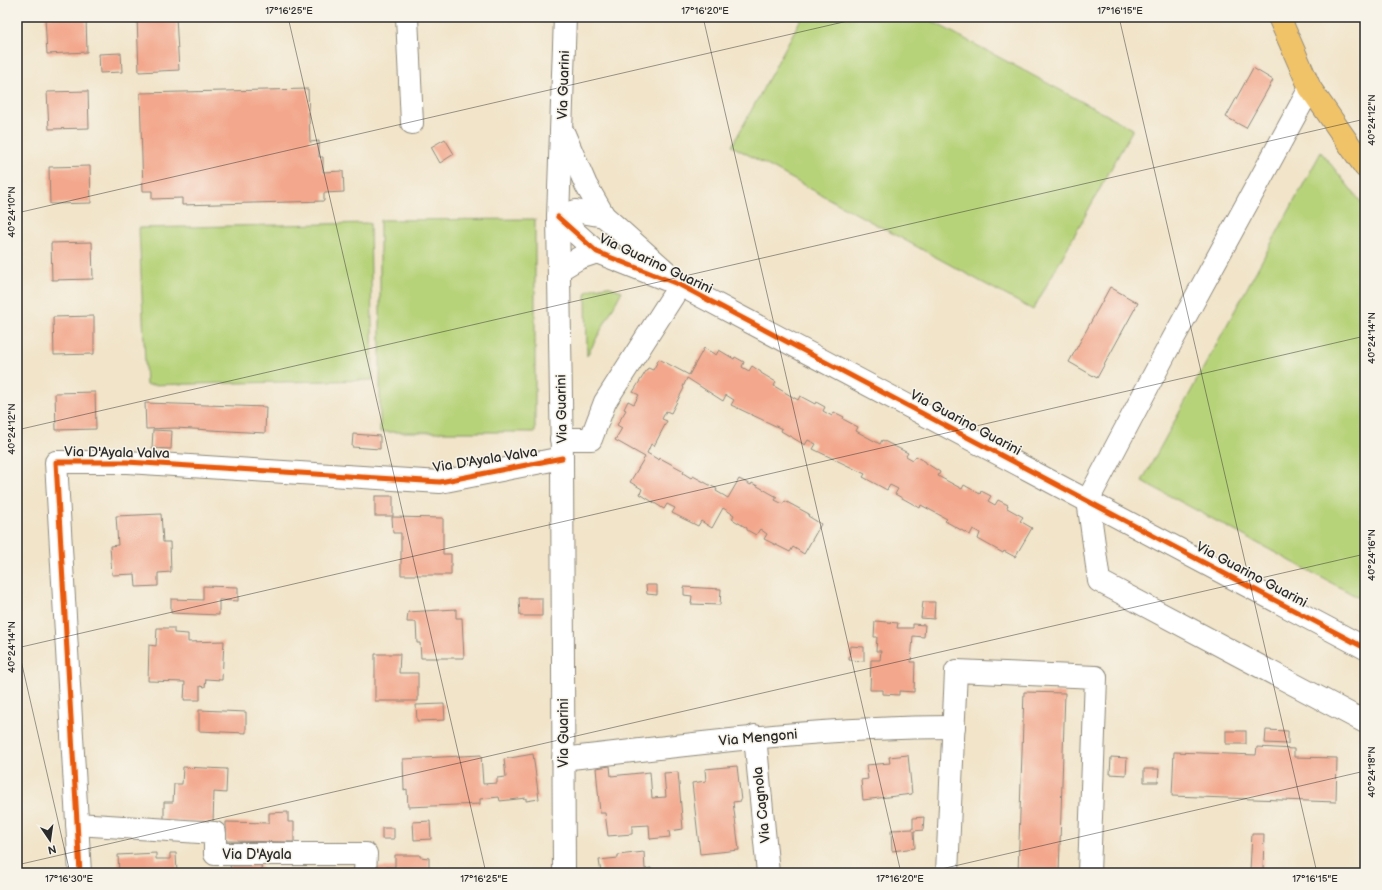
<svg xmlns="http://www.w3.org/2000/svg" width="1382" height="890" viewBox="0 0 1382 890" font-family="'Balsamiq Sans',sans-serif">
<rect width="100%" height="100%" fill="#f7f3e8"/>
<filter id="ink" filterUnits="userSpaceOnUse"><feTurbulence type="fractalNoise" baseFrequency=".025" numOctaves="2"/><feDisplacementMap in="SourceGraphic" scale="8" xChannelSelector="R" yChannelSelector="G"/><feConvolveMatrix kernelMatrix="1 2 1 2 8 2 1 2 1" color-interpolation-filters="sRGB"/></filter>
<filter id="wash" filterUnits="userSpaceOnUse"><feTurbulence type="fractalNoise" baseFrequency=".012" numOctaves="4" result="noise"/><feDisplacementMap in="SourceGraphic" scale="16" xChannelSelector="R" yChannelSelector="G"/><feGaussianBlur stdDeviation="0.9" result="paint"/><feColorMatrix in="noise" values="0 0 0 0 0 0 0 0 0 0 0 0 0 0 0 0 0 1.4 0 .05"/><feComposite in="paint" operator="in"/></filter>
<g filter="url(#wash)">
<rect width="100%" height="100%" fill="#f1e4c9"/>
<g fill="#b7d37a" stroke="#717f52">
<path d="M802,17H924L1133,129L1033,310L732,146Z"/>
<path d="M1321,152L1365,207V601L1142,481Z"/>
<path d="M535,219V432H380V220Z"/>
<path d="M370,223L373,380L146,385L139,228Z"/>
<path d="M607,286L622,291L587,356L586,292L595,288Z"/>
</g>
<g id="blocks">
<g fill="#f3a88d">
<path d="M45,17H86L87,52L47,54Z"/>
<path d="M137,17H176L179,70L139,72Z"/>
<path d="M121,53L122,72L100,73L99,54Z"/>
<path d="M1253,68L1273,80L1246,128L1226,117Z"/>
<path d="M308,89L310,142L319,141V157H323V172L343,171L344,192L324,193V201L182,205V198L152,199V191H143L140,93Z"/>
<path d="M88,91L89,128L49,129L47,92Z"/>
<path d="M445,139L454,154L440,163L431,147Z"/>
<path d="M90,166L91,203L50,204L49,167Z"/>
<path d="M92,242L93,279L52,280L51,243Z"/>
<path d="M1110,287L1138,303L1097,378L1069,362Z"/>
<path d="M94,316V354L54,355L53,317Z"/>
<path d="M704,348L716,355L719,350L734,359L735,357L744,362L742,367L749,371L752,366L761,372V373L776,382L774,386L798,400L800,396L815,404L816,402L825,407L823,411L832,416L834,412L844,417L843,419L858,427L856,431L880,444L882,440L908,453L906,456L913,460L916,456L926,462V463L940,472L938,476L962,489L964,485L980,494L981,491L991,496L988,501L995,505L998,500L1008,505L1007,508L1023,517L1020,521L1032,528L1015,557L1004,551L1003,553L978,539L980,533L973,529L970,535L945,521L947,519L921,505L920,508L895,494L898,489L890,485L887,490L863,477L865,474L813,449L816,444L808,440L805,445L781,431L782,429L731,405L734,400L726,395L723,401L687,378L683,387L684,388L671,413L666,411L662,419L667,421L654,446L651,444L647,453L659,460L660,458L684,471L683,473L691,478L693,476L717,489L716,491L728,498L739,479L751,485L752,483L777,497L775,500L783,504L785,501L809,514L808,516L821,524L804,554L793,547L790,552L764,539L767,534L760,529L756,535L747,530V528L732,519L734,515L723,508L712,528L701,521L698,526L672,513L675,508L667,504L664,509L640,494L642,489L630,482L645,457L615,440L622,428L617,425L626,410L624,409L628,401L634,404L639,395L633,392L648,368L653,370L659,359L689,375Z"/>
<path d="M95,392L96,429L56,430L55,393Z"/>
<path d="M145,403L266,407L265,433L175,428L146,429Z"/>
<path d="M153,430L172,431L171,449L152,448Z"/>
<path d="M353,434L380,436V449L352,447Z"/>
<rect x="375" y="496" width="18" height="20"/>
<path d="M161,514L163,542H170L171,572L158,573V586L136,587L135,574L112,575L110,546L118,545L116,516Z"/>
<path d="M392,517L443,518V554H451V575H401V533H393Z"/>
<path d="M646,585H657V595L647,594Z"/>
<path d="M203,586L238,587V601L219,600V615L171,613V599L203,600Z"/>
<path d="M684,587L721,589L720,605L691,604L692,596L684,595Z"/>
<path d="M519,598H542V616H520Z"/>
<path d="M923,602H935L934,619L921,618Z"/>
<path d="M456,609V618H462L464,658H421L420,643H417L416,622H407L408,612Z"/>
<path d="M875,621L898,623L897,628H913V624L925,625L924,637L913,636L911,662H915L914,692L899,691V695L883,694V690H870L871,660H880L881,651H876L877,637H874Z"/>
<path d="M157,628H174V633L188,634V642L224,641L222,680L206,679L205,687L200,686V700H184L185,682L148,681L149,645L156,646Z"/>
<path d="M850,646L864,647V661L849,660Z"/>
<path d="M375,654H400L399,673H418V701H375Z"/>
<path d="M1024,692L1065,693L1059,873H1018Z"/>
<path d="M444,704L445,720L417,721L416,705Z"/>
<path d="M199,710L246,712V733L199,731Z"/>
<path d="M1266,730L1288,731V744L1265,743Z"/>
<rect x="1226" y="731" width="20" height="13"/>
<path d="M1257,747L1294,749V757L1337,758L1336,802L1172,796L1174,752L1256,755Z"/>
<path d="M533,754L539,799L526,801V798L500,801L499,797L480,799V804L408,807L407,789L404,790L403,759L481,755L483,784L497,783V778L506,777L504,759Z"/>
<path d="M908,755L912,794L863,800L861,780L868,779L866,765L890,763L889,757Z"/>
<path d="M1111,757L1127,758L1126,775L1110,774Z"/>
<path d="M610,766L611,776L650,772L652,798L666,797L664,773L678,772L683,829L669,831L670,837L650,839L649,825L632,826V834L608,836L605,813H600L596,768Z"/>
<path d="M737,766L741,801L733,802L739,850L700,854L692,783L706,781L705,769Z"/>
<path d="M183,767L227,769L226,793L214,792L213,822L164,820V802H173L174,784H182Z"/>
<path d="M1144,769H1159L1158,782H1144Z"/>
<path d="M288,812V822H294V842L226,841V822L269,823V813Z"/>
<path d="M924,817L923,830L914,831L915,848L892,851L891,830L913,829V818Z"/>
<path d="M430,821L431,839L414,840L413,822Z"/>
<rect x="382" y="828" width="12" height="11"/>
<path d="M1252,834H1264L1263,871L1250,870Z"/>
<path d="M644,852L645,869L651,868L652,873H601L599,860L618,858V855Z"/>
<path d="M156,853V859H170V853H176L177,873H119L118,855Z"/>
<path d="M395,855H420V857L429,858V868H432V873H376V867H395Z"/>
<path d="M260,857L262,873H231L230,864Z"/>
</g>
</g>
</g>
<g filter="url(#ink)">
<use href="#blocks" fill-opacity="0" stroke="#8e887a" stroke-width="1"/>
<g fill="none" stroke-linecap="round" stroke-linejoin="round">
<g stroke="#8e887a" stroke-width="24">
<g id="minor">
<path d="M407,17L412,123"/>
<path d="M564,134L586,185L604,216L671,276"/>
<path d="M558,217L597,252L680,285L1365,648"/>
<path d="M558,217L576,211L604,216"/>
<path d="M559,270L579,258L597,252"/>
<path d="M561,439H591L605,402L680,285"/>
<path d="M1088,500L1166,352L1310,88"/>
<path d="M1088,500L1099,581L1365,722"/>
<path d="M755,736L768,873"/>
<path d="M563,759C693,744 823,727 954,727"/>
<path d="M77,824L215,833V854H366L365,873"/>
<path d="M80,873L56,462H127L440,482L562,458"/>
<path d="M564,873L562,458L558,217L565,17"/>
<path d="M947,873L956,671L1096,677L1089,873"/>
</g>
</g>
<g stroke="#8e887a" stroke-width="24">
<path id="major" d="M1279,17L1310,88L1365,167"/>
</g>
<use href="#minor" stroke="#fff" stroke-width="22"/>
<use href="#major" stroke="#f1c369" stroke-width="22"/>
<g stroke="#f7f3e8" stroke-width="8">
<g id="cycleway">
<path d="M558,217L597,252L680,285L1365,648"/>
<path d="M80,873L56,462H127L440,482L562,458"/>
</g>
</g>
<use href="#cycleway" stroke="#e8590c" stroke-width="5"/>
</g>
</g>
<path fill="none" stroke="#2b2b2b" stroke-width="1" stroke-opacity="0.45" d="M288,17L486,873M703,17L901,873M1119,17L1317,873M17,213L865,17M17,430L1365,119M17,643L70,873M17,648L1365,336M17,865L1365,554M924,873L1365,771"/>
<g text-anchor="middle" stroke-width="3" stroke-linejoin="round" paint-order="stroke">
<g font-size="14" fill="#2b2b2b" stroke="#f7f3e8">
<text transform="translate(563 85) rotate(-88)" y="5">Via Guarini</text>
<text transform="translate(656 263) rotate(25)" y="5">Via Guarino Guarini</text>
<text transform="translate(561 409) rotate(-91)" y="5">Via Guarini</text>
<text transform="translate(966 422) rotate(28)" y="5">Via Guarino Guarini</text>
<text transform="translate(117 452) rotate(1)" y="5">Via D'Ayala Valva</text>
<text transform="translate(485 459) rotate(-9)" y="5">Via D'Ayala Valva</text>
<text transform="translate(1252 574) rotate(28)" y="5">Via Guarino Guarini</text>
<text transform="translate(563 733) rotate(-90)" y="5">Via Guarini</text>
<text transform="translate(758 737) rotate(-5)" y="5">Via Mengoni</text>
<text transform="translate(761 805) rotate(-96)" y="5">Via Cagnola</text>
<text x="257" y="859">Via D'Ayala</text>
</g>
</g>
<rect width="1382" height="890" fill="none" stroke="#f7f3e8" stroke-width="44"/>
<g transform="translate(50 840) rotate(167)" stroke="#f7f3e8" stroke-width="3" paint-order="stroke">
<path d="M0-3L7 15L0 10L-7 15Z" fill="#2b2b2b"/>
<text y="-6" font-size="11" font-weight="bold" text-anchor="middle" fill="#2b2b2b">N</text>
</g>
<rect x="22" y="22" width="1338" height="846" fill="none" stroke="#2b2b2b" stroke-width="1.5"/>
<g font-size="10" text-anchor="middle" fill="#2b2b2b">
<text x="289" y="14">17°16'25"E</text>
<text x="705" y="14">17°16'20"E</text>
<text x="1120" y="14">17°16'15"E</text>
<text transform="translate(1371 120) rotate(-90)" y="4">40°24'12"N</text>
<text transform="translate(11 212) rotate(-90)" y="4">40°24'10"N</text>
<text transform="translate(1371 338) rotate(-90)" y="4">40°24'14"N</text>
<text transform="translate(11 429) rotate(-90)" y="4">40°24'12"N</text>
<text transform="translate(1371 555) rotate(-90)" y="4">40°24'16"N</text>
<text transform="translate(11 647) rotate(-90)" y="4">40°24'14"N</text>
<text transform="translate(1371 772) rotate(-90)" y="4">40°24'18"N</text>
<text x="69" y="882">17°16'30"E</text>
<text x="484" y="882">17°16'25"E</text>
<text x="900" y="882">17°16'20"E</text>
<text x="1315" y="882">17°16'15"E</text>
</g>
</svg>
